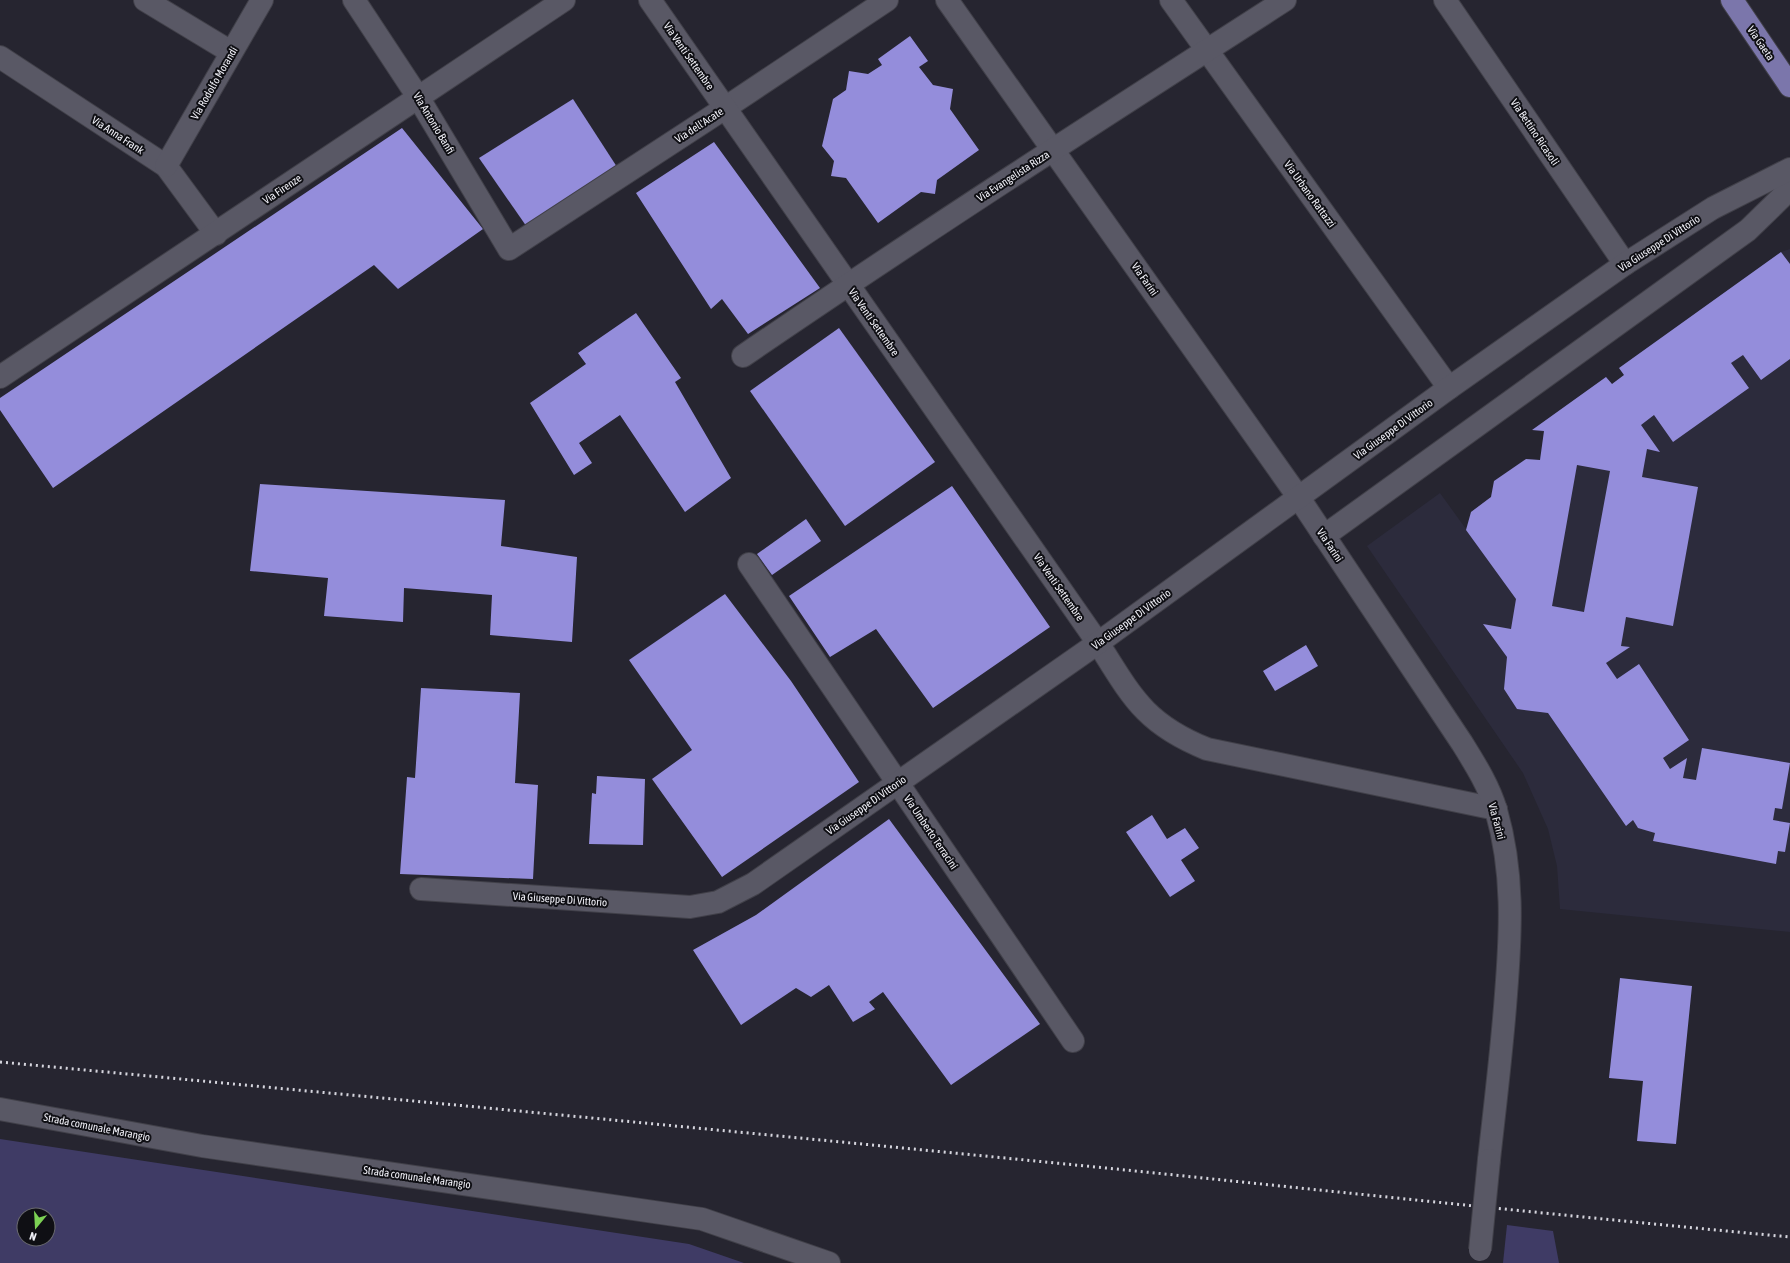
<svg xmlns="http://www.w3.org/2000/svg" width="1790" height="1263" viewBox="0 0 1790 1263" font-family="'Asap Condensed',sans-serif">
<rect width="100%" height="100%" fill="#262530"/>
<path fill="#2c2b3c" d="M1790,249V932L1560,909L1557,866L1548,829L1523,773L1367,546L1440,493L1466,529L1471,512L1491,497L1494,481L1526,459L1540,460L1544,432L1532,430L1606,377L1612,384L1624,375L1619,368L1781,252Z"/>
<g fill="#3f3b65" fill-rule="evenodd">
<path d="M0,1139L689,1244L744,1263H0ZM24,1215H48V1239H24Z"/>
<path d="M1507,1225L1553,1231L1559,1263H1503Z"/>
</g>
<g fill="#948ddb" fill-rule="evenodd">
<path d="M910,36L928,61L919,67L933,85L953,89L950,109L979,150L937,180L935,194L921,192L878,223L846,178L831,176L834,161L822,146L833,99L846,90L849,71L868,74L882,65L878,59Z"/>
<path d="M573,99L617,167L529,230L479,158Z"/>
<path d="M402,128L483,229L398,289L374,265L53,488L0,410V398Z"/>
<path d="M714,142L820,288L748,334L722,299L711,309L636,193Z"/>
<path d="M1781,252L1790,264V359L1761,380L1743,355L1731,363L1749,388L1673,442L1654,415L1641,425L1660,452L1647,449L1642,477L1698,487L1673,626L1626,617L1621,646L1630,647L1606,663L1617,679L1639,664L1689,740L1663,758L1670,769L1687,758L1683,778L1696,780L1702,748L1790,763L1782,809L1775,808L1773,820L1790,823L1785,852L1778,851L1776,864L1653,841L1655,833L1638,828L1633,820L1626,826L1548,713L1517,709L1504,689L1507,657L1483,624L1511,629L1516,599L1466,530L1471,512L1491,497L1494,481L1526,459L1540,460L1544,431L1532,430L1606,377L1612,384L1624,375L1619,368ZM1577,465L1610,471L1584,612L1552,606Z"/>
<path d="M636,313L681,378L675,382L731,478L685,512L620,415L579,443L592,463L574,475L530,403L586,364L578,353Z"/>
<path d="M839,328L935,462L845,526L750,391Z"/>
<path d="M260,484L505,500L501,546L577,557L572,642L490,635L492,595L404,588L403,622L324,616L328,578L250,571Z"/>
<path d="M952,486L1050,627L933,708L876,629L830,657L789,596Z"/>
<path d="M806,519L821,541L772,575L757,554Z"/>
<path d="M725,594L791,681L859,782L722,877L652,779L692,750L629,660Z"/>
<path d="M1306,645L1318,666L1275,691L1263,671Z"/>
<path d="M421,688L520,693L515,783L538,785L533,879L400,874L407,777L415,778Z"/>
<path d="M597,776L645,779L643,845L589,844L592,793L596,794Z"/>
<path d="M1152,815L1167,839L1185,828L1199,848L1181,860L1195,881L1170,897L1126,832Z"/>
<path d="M889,819L1040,1024L951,1085L883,992L869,1002L875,1009L853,1022L829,985L811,997L796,988L741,1025L693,950L756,915Z"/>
<path d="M1620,978L1692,986L1676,1144L1637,1141L1643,1081L1609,1078Z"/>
</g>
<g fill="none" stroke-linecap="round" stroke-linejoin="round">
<g stroke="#414049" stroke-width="24">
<g id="minor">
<path d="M145,0L231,52"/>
<path d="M354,0L418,97L509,249L725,108L887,0"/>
<path d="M650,0L1098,643C1132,697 1145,724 1207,749L1496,809"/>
<path d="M947,0L1299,498L1462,743C1475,764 1489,786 1496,810C1514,872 1511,931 1506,994C1502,1050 1495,1105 1489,1160"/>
<path d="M1171,0L1449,388"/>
<path d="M1445,0L1625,264"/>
<path d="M0,57L166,166L216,234"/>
<path d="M166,166L262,0"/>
<path d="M743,356C921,234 1103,117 1285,0"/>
<path d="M0,377L564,0"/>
<path d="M1324,536L1748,230L1790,189"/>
<path d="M749,564L1073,1041"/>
<path d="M421,889L690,907L718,902L753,884L1098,643L1449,388L1625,264L1713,208L1790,169"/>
<path d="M0,1109L202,1146L702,1219L829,1263"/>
</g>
</g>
<g stroke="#414049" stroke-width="24">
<path id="major" d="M1732,0L1790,86"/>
</g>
<use href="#minor" stroke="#595865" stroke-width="22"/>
<use href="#major" stroke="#7b76ab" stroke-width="22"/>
<path stroke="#d6d6de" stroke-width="3" stroke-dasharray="2 4" stroke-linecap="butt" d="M0,1062C372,1097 744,1132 1116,1169C1340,1192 1565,1216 1790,1237"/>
<g stroke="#414049" stroke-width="24" stroke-linecap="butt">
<path id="minor-bridge" d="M1480,1250L1489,1160"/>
</g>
<use href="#minor-bridge" stroke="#595865" stroke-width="22"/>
</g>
<g text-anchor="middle" stroke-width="4" stroke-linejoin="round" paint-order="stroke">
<g font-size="11" fill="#f1f1f8" stroke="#0f0f14">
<text transform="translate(1761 43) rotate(56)" y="4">Via Gaeta</text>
<text transform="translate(689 56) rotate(55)" y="4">Via Venti Settembre</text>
<text transform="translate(214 83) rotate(-60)" y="4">Via Rodolfo Morandi</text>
<text transform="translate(434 123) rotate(59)" y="4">Via Antonio Banfi</text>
<text transform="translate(699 125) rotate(-33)" y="4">Via dell'Acate</text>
<text transform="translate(1535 132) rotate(56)" y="4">Via Bettino Ricasoli</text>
<text transform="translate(118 135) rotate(33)" y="4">Via Anna Frank</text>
<text transform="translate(1013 176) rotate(-33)" y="4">Via Evangelista Rizza</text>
<text transform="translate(282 189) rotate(-34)" y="4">Via Firenze</text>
<text transform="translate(1310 194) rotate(54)" y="4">Via Urbano Rattazzi</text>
<text transform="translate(1659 243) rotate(-33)" y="4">Via Giuseppe Di Vittorio</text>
<text transform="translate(1145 279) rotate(55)" y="4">Via Farini</text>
<text transform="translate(874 322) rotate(55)" y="4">Via Venti Settembre</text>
<text transform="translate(1393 429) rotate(-36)" y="4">Via Giuseppe Di Vittorio</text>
<text transform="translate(1330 545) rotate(56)" y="4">Via Farini</text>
<text transform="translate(1059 587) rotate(55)" y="4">Via Venti Settembre</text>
<text transform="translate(1131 619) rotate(-36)" y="4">Via Giuseppe Di Vittorio</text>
<text transform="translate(866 805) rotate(-35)" y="4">Via Giuseppe Di Vittorio</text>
<text transform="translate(1497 821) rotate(75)" y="4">Via Farini</text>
<text transform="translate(931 832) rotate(56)" y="4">Via Umberto Terracini</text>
<text transform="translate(560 899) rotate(4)" y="4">Via Giuseppe Di Vittorio</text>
<text transform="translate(97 1127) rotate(11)" y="4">Strada comunale Marangio</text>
<text transform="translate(417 1177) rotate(8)" y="4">Strada comunale Marangio</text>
</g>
</g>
<g transform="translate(36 1227) rotate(198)"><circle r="19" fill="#0f0f14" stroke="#69696f"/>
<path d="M0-3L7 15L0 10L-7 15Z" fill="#7cd154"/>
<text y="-6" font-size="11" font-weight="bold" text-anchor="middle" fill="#f1f1f8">N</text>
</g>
</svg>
